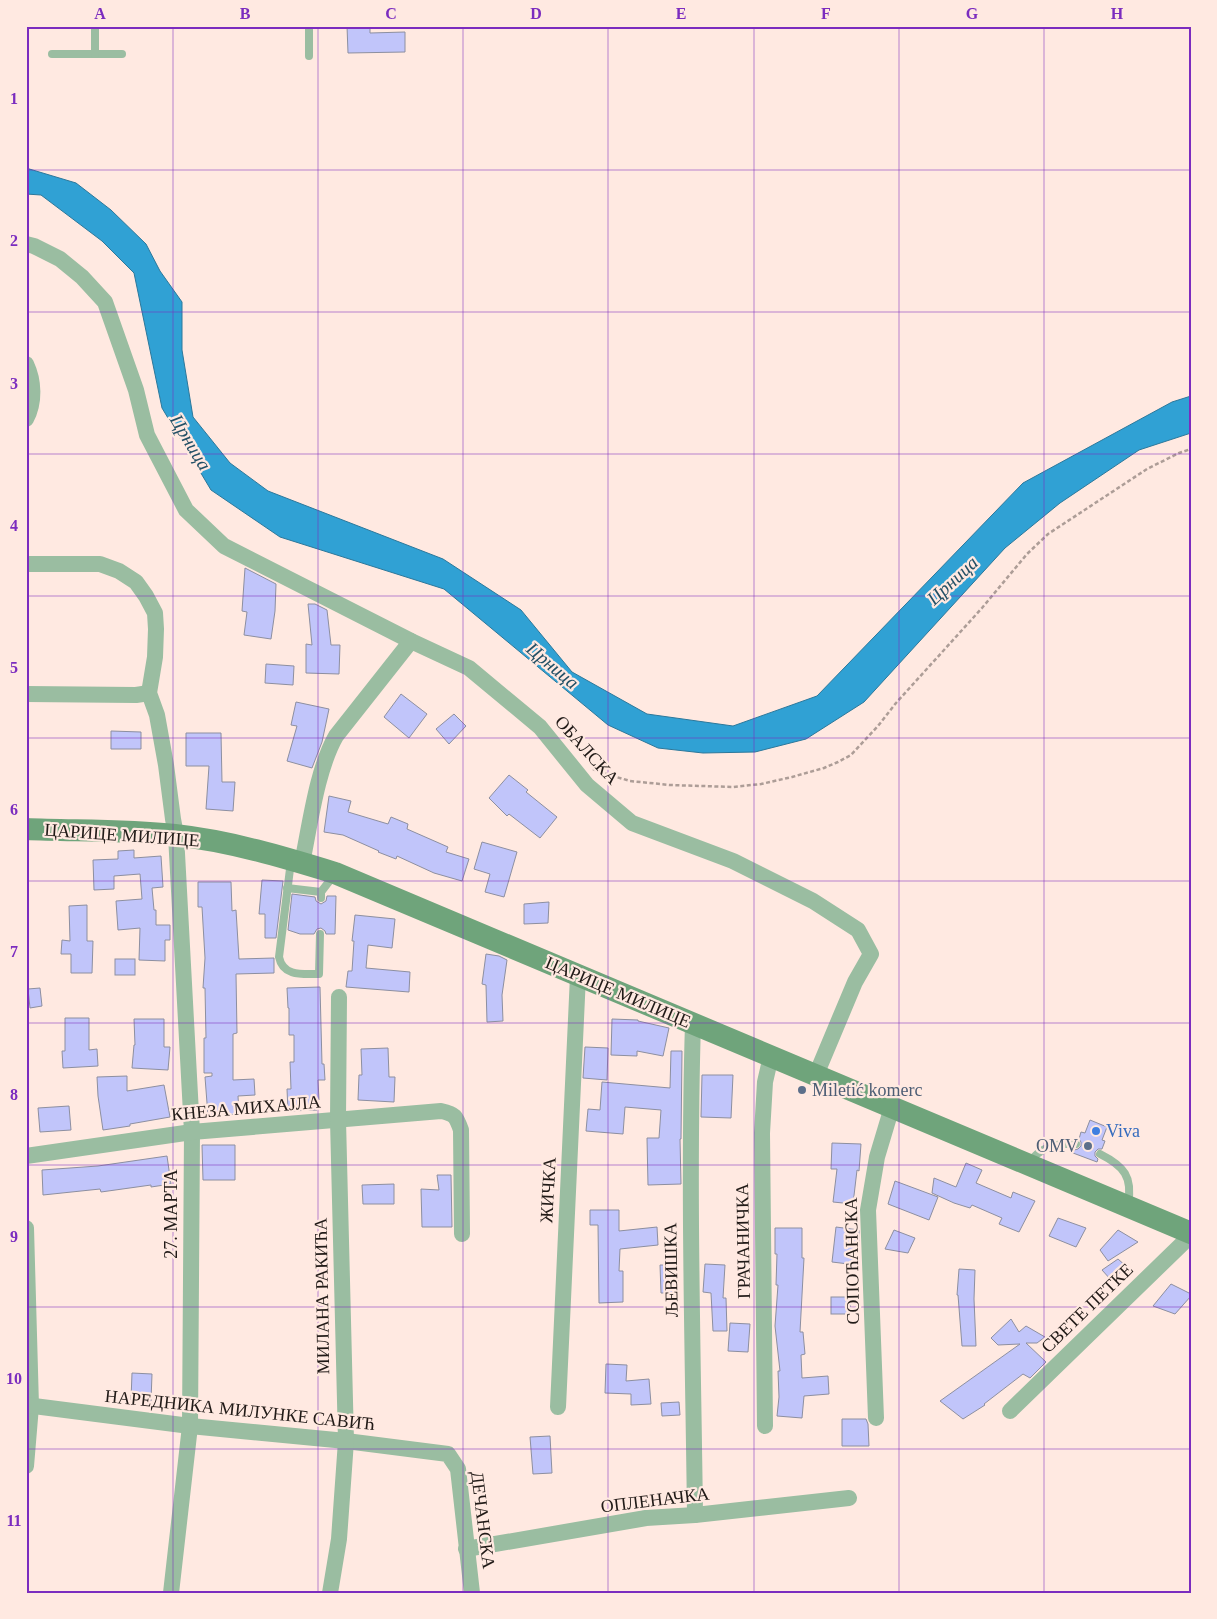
<svg xmlns="http://www.w3.org/2000/svg" width="1217" height="1619" viewBox="0 0 1217 1619" font-family="Georgia,serif">
<rect width="100%" height="100%" fill="#ffe9e1"/>
<path fill="#30a1d4" stroke="#2c789b" d="M26,168L76,183L111,210L146,244L160,271L182,302V350L193,417L230,463L268,491L443,559L521,610L572,672L647,714L733,726L817,696L1023,483L1172,402L1191,396V433L1139,450L1060,503L1005,548L864,702L806,739L755,752L703,753L658,748L608,725L444,589L280,537L211,490L162,408L134,273L102,241L41,195L26,194Z"/>
<g fill="#c1c5fa" stroke="#8d8fa0">
<path d="M347,26H370V33L405,32V52L348,53Z"/>
<path d="M245,568L276,584L275,611L271,639L244,635L247,612L242,611Z"/>
<path d="M308,604H315L327,610L331,645H340L339,674L306,673V644L312,645Z"/>
<path d="M266,664L294,666L293,685L265,683Z"/>
<path d="M401,694L427,714L409,738L384,717Z"/>
<path d="M296,702L329,709L322,742L312,768L287,761L297,726L291,725Z"/>
<path d="M454,714L466,726L449,744L436,729Z"/>
<path d="M111,731L141,732V749H111Z"/>
<path d="M186,733H221L222,782H235L233,811L206,809L209,766H186Z"/>
<path d="M509,775L528,790L526,792L557,817L540,838L509,814L507,816L489,798Z"/>
<path d="M329,796L351,801L348,812L388,824L391,817L408,824L407,829L448,847L446,852L469,859L462,881L434,873L397,856L396,859L378,852L379,851L343,835L324,832Z"/>
<path d="M482,842L517,852L504,897L485,892L490,874L474,869Z"/>
<path d="M134,850V858L161,856L163,887L152,888L154,910H156V925H170V940H165V961L139,960L140,928L118,930L116,901L142,899L140,874L114,876V889L94,890L93,860L118,859V851Z"/>
<path d="M262,880L283,881L276,938H265V914H259Z"/>
<path d="M198,882H231L232,911L236,910L239,959L274,958V973L236,974L237,1033L233,1034V1080L254,1079L255,1095L238,1096L239,1114L208,1116L205,1077L212,1076V1073H204V1038H206L205,988H203L205,958L202,907H198Z"/>
<path d="M292,894L315,897L316,901L321,904L326,901L327,896H336L335,934H326L325,931L321,928L317,929L314,934H300L288,930Z"/>
<path d="M549,902L548,923L524,924V904Z"/>
<path d="M87,905V941H93L92,973H71V954H61L62,940L70,941L69,906Z"/>
<path d="M355,915L395,919L392,948L368,945L366,968L410,972L409,992L346,987L348,971H352L354,941H352Z"/>
<path d="M486,954L499,956L507,960L502,995L503,1021L487,1022L486,985L482,984Z"/>
<rect x="115" y="959" width="20" height="16"/>
<path d="M320,987L322,1064H324L325,1080H318L319,1100H317V1110L288,1111L287,1089H291L290,1062H294V1035H289V1008H288L287,988Z"/>
<path d="M40,988L42,1006L30,1008L28,989Z"/>
<path d="M65,1018H89V1050L97,1049L98,1066L63,1068L62,1051H65Z"/>
<path d="M134,1019H164V1047H170L168,1070L132,1068L134,1045H135Z"/>
<path d="M612,1019L638,1020V1021L669,1028L663,1056L637,1051V1056L611,1055Z"/>
<path d="M585,1047L608,1048L607,1080L583,1078Z"/>
<path d="M388,1048L389,1077H395L394,1102L358,1100L359,1075H362L361,1049Z"/>
<path d="M671,1051H682L681,1139H680L681,1184L648,1185L647,1138H659L661,1110L625,1107L623,1134L586,1131L588,1109L600,1110L602,1082L670,1088Z"/>
<path d="M702,1075H733L731,1118L701,1117Z"/>
<path d="M127,1076V1091L164,1085L170,1117L130,1124V1126L103,1130L98,1096L97,1077Z"/>
<path d="M69,1106L71,1130L40,1132L38,1108Z"/>
<path d="M1090,1120L1107,1127L1102,1140L1105,1141L1102,1149H1098L1095,1152V1156L1098,1159L1097,1162L1073,1153L1074,1150L1078,1149L1081,1146V1142L1079,1139L1081,1132L1085,1133Z"/>
<path d="M832,1143L861,1144L859,1171L857,1170L853,1204L833,1202L837,1169H831Z"/>
<path d="M202,1145H235V1180H203Z"/>
<path d="M167,1156L171,1184L151,1187V1185L101,1192L100,1189L43,1195L42,1170L98,1166Z"/>
<path d="M966,1163L982,1170L976,1183L1011,1198L1013,1192L1035,1201L1019,1232L999,1224L1002,1218L972,1205L970,1208L954,1203L932,1193L934,1178L956,1187Z"/>
<path d="M437,1175H451L452,1227H422L421,1189L439,1190Z"/>
<path d="M895,1181L938,1197L929,1220L888,1204Z"/>
<path d="M394,1184V1204H363L362,1185Z"/>
<path d="M590,1210H619V1231L657,1227L658,1245L620,1249L619,1271H623V1302L599,1303L598,1225H590Z"/>
<path d="M1058,1218L1086,1228L1076,1247L1049,1236Z"/>
<path d="M836,1227L859,1230V1244L857,1265L832,1262Z"/>
<path d="M775,1228H802V1258H804L800,1332H803L805,1354L801,1355L802,1378L828,1376L829,1394L804,1396L802,1418L777,1416L779,1397L778,1371H780L775,1326L778,1285H776L777,1254H775Z"/>
<path d="M894,1230L915,1238L908,1253L885,1249Z"/>
<path d="M1118,1230L1138,1242L1108,1261L1100,1250Z"/>
<path d="M1118,1259L1127,1267L1111,1280L1102,1270Z"/>
<path d="M705,1264L725,1265L723,1298H726L727,1331H713L711,1293L703,1292Z"/>
<path d="M660,1265H678V1293H661Z"/>
<path d="M959,1269L975,1270L974,1299L976,1346H962L958,1295H957Z"/>
<path d="M1171,1284L1191,1294V1296L1175,1314L1153,1306Z"/>
<rect x="831" y="1297" width="19" height="17"/>
<path d="M1011,1319L1019,1332L1026,1326L1045,1337L1037,1343H1026L1046,1362L1030,1378L1023,1374L984,1404L985,1405L963,1419L940,1401L1020,1344L998,1345L991,1338Z"/>
<path d="M730,1323L750,1324L748,1352L728,1351Z"/>
<path d="M606,1364L627,1365L626,1381L649,1379L651,1404L631,1405V1394L605,1393Z"/>
<path d="M132,1373L152,1374L151,1401L131,1400Z"/>
<path d="M679,1402L680,1415L662,1416L661,1403Z"/>
<path d="M842,1419H866L868,1424L869,1446H842Z"/>
<path d="M550,1436L552,1473L533,1474L530,1437Z"/>
</g>
<g fill="none" stroke-linecap="round" stroke-linejoin="round">
<path stroke="#ad9d97" stroke-width="2.5" stroke-dasharray="4 2.5" stroke-linecap="butt" d="M593,769L603,773L630,781L670,785L733,787L761,784L792,777L824,768L838,762L851,755L864,741L878,726L896,703L982,608L1027,554L1048,534L1147,469L1179,453L1191,449"/>
<g stroke="#9abda1" stroke-width="8">
<path d="M309,26V56"/>
<path d="M52,54H122"/>
<path d="M95,54V26"/>
<path d="M291,861L279,957C283,977 303,974 319,974L320,934"/>
<path d="M287,888L321,892"/>
<path d="M321,898V892L334,875"/>
<path d="M1100,1154C1124,1166 1133,1177 1128,1204"/>
<path d="M1030,1162C1041,1146 1058,1143 1076,1144"/>
</g>
<g stroke="#9abda1" stroke-width="16">
<path d="M26,244L34,246L60,259L82,277L105,302L136,390L147,435L186,510L224,546L411,641L469,668L540,727L587,785L632,823L733,861L813,901L858,930L871,954L855,982L816,1075"/>
<path d="M26,364C34,381 35,402 26,419"/>
<path d="M26,564H100L119,571L136,582L146,596L155,613L156,629L155,657L149,693L157,715L166,765L173,819L176,835L192,1132L190,1426L171,1593"/>
<path d="M26,694L136,695L149,693"/>
<path d="M302,863C310,825 317,769 336,736L411,641"/>
<path d="M693,1023C688,1187 693,1351 695,1515"/>
<path d="M26,1156L192,1132L441,1111C455,1114 456,1116 461,1130L462,1234"/>
<path d="M26,1228L31,1406L26,1466"/>
<path d="M26,1405L190,1426L346,1441L448,1454L458,1469L472,1593"/>
<path d="M558,1407L578,976"/>
<path d="M1010,1411L1183,1243L1189,1232"/>
<path d="M876,1418L868,1210L877,1157L892,1107"/>
<path d="M765,1426L762,1133L765,1082L771,1056"/>
<path d="M466,1549L646,1518L695,1515L849,1498"/>
<path d="M330,1593L339,1539L346,1441L338,1120L339,997"/>
</g>
<path stroke="#6fa47b" stroke-width="22" d="M26,829C76,831 126,830 175,835C230,841 283,857 335,873L1191,1233"/>
</g>
<path fill="none" stroke="#7b2cbf" stroke-width="1" stroke-opacity="0.55" d="M173,26V1593M318,26V1593M463,26V1593M608,26V1593M754,26V1593M899,26V1593M1044,26V1593M26,170H1191M26,312H1191M26,454H1191M26,596H1191M26,738H1191M26,881H1191M26,1023H1191M26,1165H1191M26,1307H1191M26,1449H1191"/>
<g fill="#5c6f8a" stroke="#ffe9e1" stroke-width="2">
<circle cx="802" cy="1090" r="5"/>
<circle cx="1088" cy="1146" r="5"/>
</g>
<circle fill="#3f7fe0" stroke="#ffe9e1" stroke-width="2" cx="1096" cy="1131" r="5"/>
<g text-anchor="middle" stroke-width="4.5" stroke-linejoin="round" paint-order="stroke">
<g font-size="18" fill="#211a17" stroke="#ffe9e1">
<text transform="translate(587 750) rotate(48)" y="6">ОБАЛСКА</text>
<text transform="translate(122 835) rotate(4)" y="6">ЦАРИЦЕ МИЛИЦЕ</text>
<text transform="translate(618 992) rotate(23)" y="6">ЦАРИЦЕ МИЛИЦЕ</text>
<text transform="translate(246 1108) rotate(-5)" y="6">КНЕЗА МИХАЈЛА</text>
<text transform="translate(548 1190) rotate(-87)" y="6">ЖИЧКА</text>
<text transform="translate(171 1214) rotate(-90)" y="6">27. МАРТА</text>
<text transform="translate(743 1241) rotate(-91)" y="6">ГРАЧАНИЧКА</text>
<text transform="translate(852 1261) rotate(-91)" y="6">СОПОЋАНСКА</text>
<text transform="translate(671 1270) rotate(-91)" y="6">ЉЕВИШКА</text>
<text transform="translate(322 1296) rotate(-91)" y="6">МИЛАНА РАКИЋА</text>
<text transform="translate(1087 1308) rotate(-44)" y="6">СВЕТЕ ПЕТКЕ</text>
<text transform="translate(240 1410) rotate(6)" y="6">НАРЕДНИКА МИЛУНКЕ САВИЋ</text>
<text transform="translate(655 1500) rotate(-7)" y="6">ОПЛЕНАЧКА</text>
<text transform="translate(483 1520) rotate(83)" y="6">ДЕЧАНСКА</text>
</g>
<g font-size="18" fill="#4e5e75" stroke="#ffe9e1" text-anchor="start">
<text x="812" y="1096">Miletić komerc</text>
<text x="1078" y="1152" text-anchor="end">OMV</text>
</g>
<g font-size="18" fill="#366cbe" stroke="#ffe9e1" text-anchor="start">
<text x="1106" y="1137">Viva</text>
</g>
<g font-size="19" font-style="italic" fill="#235066" stroke="#ffe9e1">
<text transform="translate(191 442) rotate(59)" y="7">Црница</text>
<text transform="translate(952 580) rotate(-43)" y="7">Црница</text>
<text transform="translate(553 665) rotate(40)" y="7">Црница</text>
</g>
</g>
<rect width="1217" height="1619" fill="none" stroke="#ffe9e1" stroke-width="55"/>
<rect x="28" y="28" width="1162" height="1564" fill="none" stroke="#7b2cbf" stroke-width="2"/>
<g font-size="16" text-anchor="middle" font-weight="bold" fill="#7b2cbf">
<text x="100" y="19">A</text>
<text x="245" y="19">B</text>
<text x="391" y="19">C</text>
<text x="536" y="19">D</text>
<text x="681" y="19">E</text>
<text x="826" y="19">F</text>
<text x="972" y="19">G</text>
<text x="1117" y="19">H</text>
<text x="14" y="104">1</text>
<text x="14" y="246">2</text>
<text x="14" y="389">3</text>
<text x="14" y="531">4</text>
<text x="14" y="673">5</text>
<text x="14" y="815">6</text>
<text x="14" y="957">7</text>
<text x="14" y="1100">8</text>
<text x="14" y="1242">9</text>
<text x="14" y="1384">10</text>
<text x="14" y="1526">11</text>
</g>
</svg>
